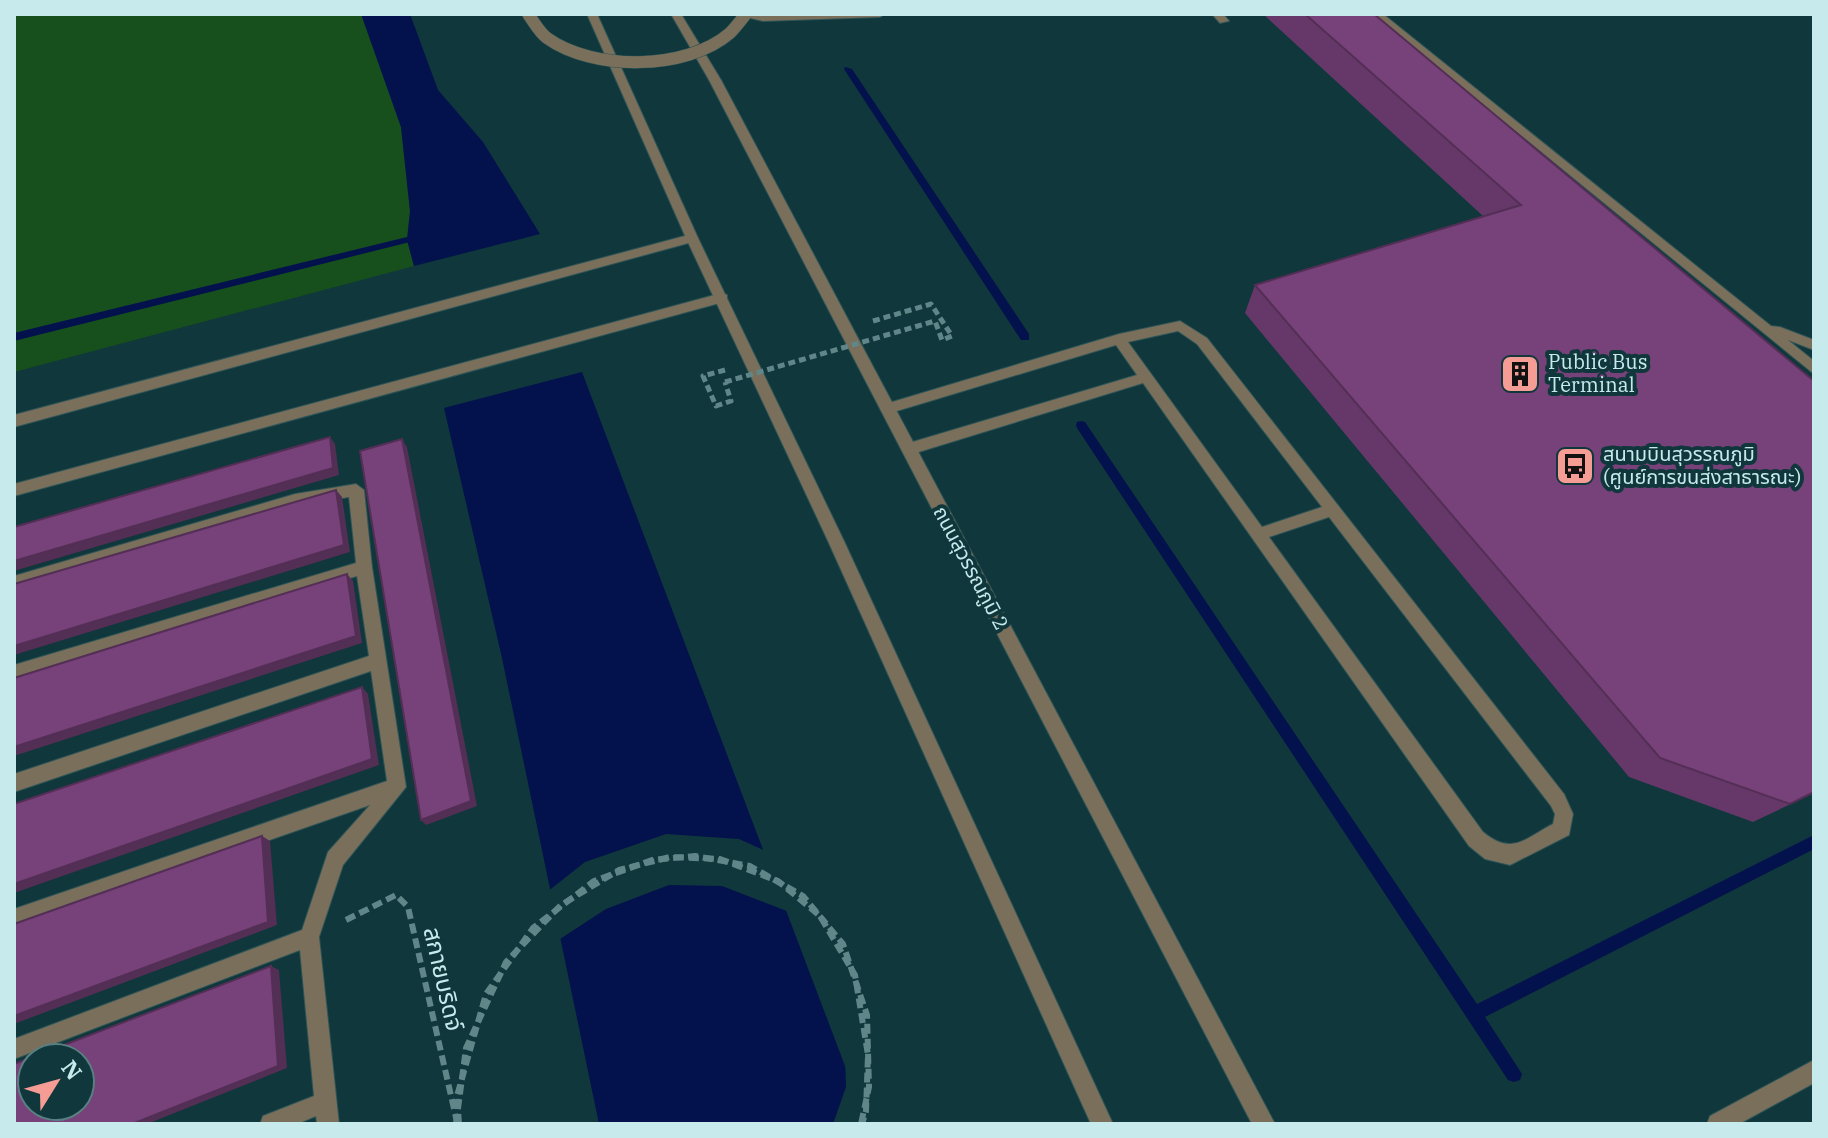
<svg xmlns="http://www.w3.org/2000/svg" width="1828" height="1138" viewBox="0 0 1828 1138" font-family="'IBM Plex Serif','Noto Sans Thai',serif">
<rect width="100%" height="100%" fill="#10373b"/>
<path fill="#17501d" d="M14,14H361L401,127L410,211L407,240L414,266L14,372Z"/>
<g fill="#03124d">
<path d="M361,14H410L438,90L483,142L540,234L414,266L407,240L410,211L401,127Z"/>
<path d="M582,372L867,1124H599L502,658L444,408Z"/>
</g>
<g fill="#10373b">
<path d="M666,834L739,839L768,852L792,913L722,886L669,885L606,909L557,941L547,892L585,862Z"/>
<path d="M845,1055L871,1123V1124H833L846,1087Z"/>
</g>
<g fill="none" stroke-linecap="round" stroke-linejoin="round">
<g fill="#03124d" fill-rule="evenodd">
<path d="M845,67L852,69L1029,334V340H1021L844,69Z"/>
<path d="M407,237L412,240L410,242L14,341V333Z"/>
<path d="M1081,421L1085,422L1477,1004L1814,835V849L1485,1017L1522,1074L1520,1080L1514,1082L1508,1080L1077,428L1076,425L1077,422Z"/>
</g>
<g stroke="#2d5457" stroke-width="2">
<g id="lane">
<path d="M733,14H885L880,17L763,21Z"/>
<path d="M1212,14H1223L1229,21L1220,23Z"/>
<path d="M1372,14H1383L1771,326L1780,327L1814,340V350L1788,340L1814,361V374Z"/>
<path d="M692,234L698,238L696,241L14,427V415Z"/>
<path d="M722,293L727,295V301L14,496V484Z"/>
<path d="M1180,321L1207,338L1564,794L1573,814L1569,835L1510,865L1485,859L1469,846L1143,383L909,455L902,449L909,443L1137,375L1116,345L887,414L880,409L882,405L1119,334ZM1178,331L1197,344L1322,507L1262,527L1128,342ZM1329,517L1551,806L1555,814L1553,824C1524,839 1512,856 1483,832L1269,537Z"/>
<path d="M356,484L364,490L372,567L406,787L343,865L319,937L339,1124H317L316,1116L297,1124H260L263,1116L314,1096L300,950L14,1059V1039L302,930L328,852L370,805L14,929V909L387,781L371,671L14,792V774L369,656L357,576L14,681V665L356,563L349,497L295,506L14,590V576L295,494Z"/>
<path d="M1814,1060V1083L1739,1124H1707L1710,1116Z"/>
</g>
</g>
<g stroke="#2d5457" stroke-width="2">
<g id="street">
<path d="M587,14H597L698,238L844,541L1113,1124H1091L828,541L686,238Z"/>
<path d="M671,14H681L721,80L1275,1124H1252L709,80Z"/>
</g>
</g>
<g stroke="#618689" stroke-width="5" stroke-dasharray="7 4" stroke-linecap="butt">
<path d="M873,321L931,304L952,336L942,340L935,321"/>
<path d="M725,370L703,376L716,406L731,401L725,382"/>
</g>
<g stroke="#618689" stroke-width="6" stroke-dasharray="10 5" stroke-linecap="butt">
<path d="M346,920L396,895L408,907L457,1122"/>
<path d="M459,1124L457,1096L486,994L533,928L594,881L652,860L695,856L750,866L803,896L843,944L867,1015L869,1087L861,1124"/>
</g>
<use href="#lane" fill="#796f5b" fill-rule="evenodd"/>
<use href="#street" fill="#796f5b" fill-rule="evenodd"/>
<g stroke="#2d5457" stroke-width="13" stroke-linecap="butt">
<path id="street-bridge" d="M528,14C534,22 539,32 547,38C593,71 686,71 730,33C736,27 741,20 746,14"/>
</g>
<path stroke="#618689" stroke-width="5" stroke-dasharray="7 4" stroke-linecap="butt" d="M725,382L935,321"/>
<path stroke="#618689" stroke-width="6" stroke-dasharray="10 5" stroke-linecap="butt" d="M456,1124L466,1048L506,962L561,905L619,870L670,857L720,859L778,881L820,916L855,975L868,1055L866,1111L862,1124"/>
<use href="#street-bridge" stroke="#796f5b" stroke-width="12"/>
</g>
<path fill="#663869" d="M1263,14H1374L1814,381V793L1753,822L1629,777L1245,313L1255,285L1483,216Z"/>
<g fill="#532e55">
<path d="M330,437L335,444L339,475L14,571V561Z"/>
<path d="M402,439L407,447L477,806L426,825L421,820Z"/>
<path d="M336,490L342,497L350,552L14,655V646Z"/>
<path d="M347,574L353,581L362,643L14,756V747Z"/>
<path d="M362,687L368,694L379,765L14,893V884Z"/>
<path d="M262,836L270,841L277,925L14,1024V1016Z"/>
<path d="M271,966L279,970L287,1068L147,1124H132Z"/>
</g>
<g fill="#77417a" stroke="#532e55" stroke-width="2" fill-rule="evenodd">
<path d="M1305,14H1374L1814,381V792L1790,804L1660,758L1255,285L1521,205Z"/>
<path d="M330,437L333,468L14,561V527Z"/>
<path d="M402,439L471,801L421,820L360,451Z"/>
<path d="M336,490L344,545L14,646V584Z"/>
<path d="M347,574L356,636L14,747V678Z"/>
<path d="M362,687L372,759L14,884V804Z"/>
<path d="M262,836L268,922L14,1016V924Z"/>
<path d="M271,966L278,1066L132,1124H14V1064ZM32,1058H80V1106H32Z"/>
</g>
<defs>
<g id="building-square" transform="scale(2)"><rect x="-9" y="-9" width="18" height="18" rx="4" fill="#f59c95" stroke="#10373b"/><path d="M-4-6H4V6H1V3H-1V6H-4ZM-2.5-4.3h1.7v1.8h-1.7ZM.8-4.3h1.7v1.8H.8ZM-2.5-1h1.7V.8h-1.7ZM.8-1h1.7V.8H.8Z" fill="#111"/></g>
<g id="bus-square" transform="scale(2)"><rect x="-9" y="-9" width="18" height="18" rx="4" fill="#f59c95" stroke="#10373b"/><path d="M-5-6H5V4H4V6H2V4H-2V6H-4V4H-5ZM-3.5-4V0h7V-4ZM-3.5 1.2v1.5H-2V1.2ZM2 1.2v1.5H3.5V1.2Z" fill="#111"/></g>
</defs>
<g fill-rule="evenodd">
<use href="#building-square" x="1520" y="374"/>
<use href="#bus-square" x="1575" y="466"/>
</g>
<g text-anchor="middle" stroke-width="8" stroke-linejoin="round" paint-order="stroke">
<g font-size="20" fill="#c7eaed" stroke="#10373b" text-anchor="start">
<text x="1548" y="369">Public Bus<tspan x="1548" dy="23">Terminal</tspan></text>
<text x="1603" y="461">สนามบินสุวรรณภูมิ<tspan x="1603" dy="23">(ศูนย์การขนส่งสาธารณะ)</tspan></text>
</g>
<g font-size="20" fill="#c7eaed" stroke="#10373b">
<text transform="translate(971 568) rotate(62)" y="7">ถนนสุวรรณภูมิ 2</text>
</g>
<g font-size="24" fill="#c7eaed" stroke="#10373b">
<text transform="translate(443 979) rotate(77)" y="8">สกายบริดจ์</text>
</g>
</g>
<rect width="1828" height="1138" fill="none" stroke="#c7eaed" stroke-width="32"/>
<g transform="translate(56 1082) rotate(53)"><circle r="38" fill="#10373b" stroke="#597f82" stroke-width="2"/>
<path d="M0-6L14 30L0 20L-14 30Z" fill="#f59c95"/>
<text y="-12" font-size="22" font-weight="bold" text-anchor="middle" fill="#c7eaed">N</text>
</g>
</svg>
